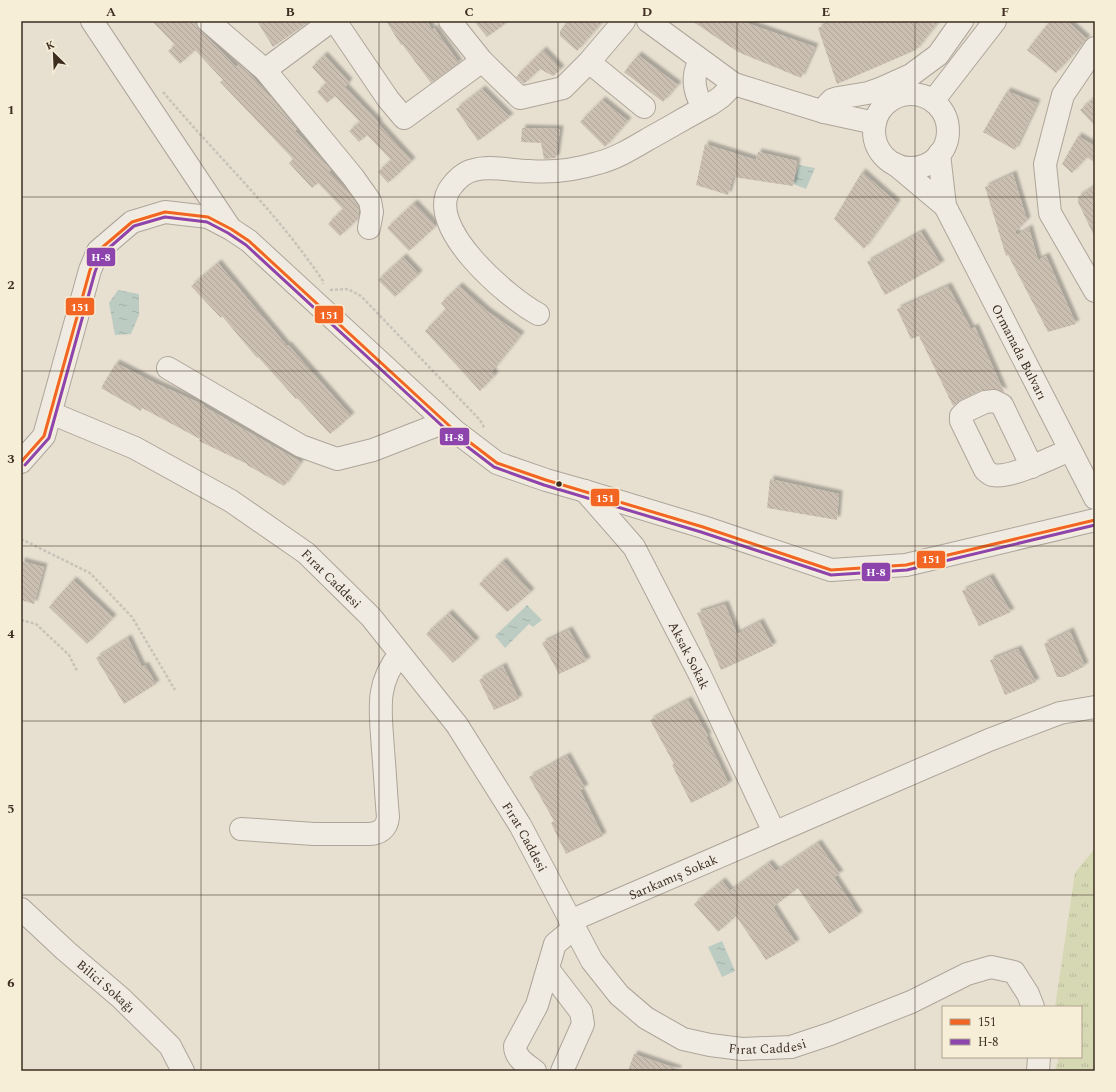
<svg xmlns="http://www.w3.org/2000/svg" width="1116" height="1092" viewBox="0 0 1116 1092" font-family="Spectral,serif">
<defs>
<pattern id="grass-tufts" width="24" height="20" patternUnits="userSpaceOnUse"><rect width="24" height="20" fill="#d6d7b3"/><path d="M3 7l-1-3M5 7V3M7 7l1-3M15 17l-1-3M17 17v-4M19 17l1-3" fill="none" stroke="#b9b99a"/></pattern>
<pattern id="water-ripples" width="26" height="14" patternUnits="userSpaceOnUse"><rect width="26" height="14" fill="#bcccc2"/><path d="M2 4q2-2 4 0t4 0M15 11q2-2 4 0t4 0" fill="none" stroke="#a2b0a6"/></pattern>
<pattern id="building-back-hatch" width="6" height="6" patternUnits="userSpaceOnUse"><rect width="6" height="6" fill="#cbbfb2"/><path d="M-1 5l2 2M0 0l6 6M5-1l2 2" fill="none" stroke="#afa499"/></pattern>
<filter id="shadow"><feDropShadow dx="3.5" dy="-3.5" stdDeviation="1" flood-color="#0004"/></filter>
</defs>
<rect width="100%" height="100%" fill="#e7e0d1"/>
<path fill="url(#grass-tufts)" d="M1095,848V1071H1055L1059,1057H1081V1007H1055L1075,873Z"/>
<g fill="url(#water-ripples)">
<path d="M799,165L815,168L806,189L793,184Z"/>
<path d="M118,290L139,294V315L131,334L115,335L109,303Z"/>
<path d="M527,605L542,620L533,627L529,624L505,648L495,636Z"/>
<path d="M722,941L735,971L722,977L708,947Z"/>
</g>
<g fill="url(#building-back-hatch)" filter="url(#shadow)">
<path d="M152,21H194L200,30L236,67L239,64L246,70L269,95L297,129L295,131L327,165L331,170L329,172L351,195L358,206L359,212L358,219L340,236L328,224L343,209L318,183L312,188L289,163L293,159L220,82L223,80L195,50L180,64L168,51L175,45Z"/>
<path d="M257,21H310L273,47Z"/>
<path d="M386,21H427L432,30L434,28L459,63L431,83L402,44L401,45Z"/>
<path d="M474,21H509L487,37Z"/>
<path d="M568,21H603L577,51L560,36V31Z"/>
<path d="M692,21H741L815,47L801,78L738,52Z"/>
<path d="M834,21H939L916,50L837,84L818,28Z"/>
<path d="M1050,21H1067L1087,39L1056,73L1027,50Z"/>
<path d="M543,50L561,69L553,76L540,69L524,84L516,77Z"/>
<path d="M324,55L349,82L345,87L379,123L378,124L412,161L388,183L378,172L391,160L367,135L359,142L349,131L360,122L335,96L327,103L317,92L326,83L312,67Z"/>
<path d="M638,55L678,85L663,102L624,72Z"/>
<path d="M482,89L510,117L478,141L456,109Z"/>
<path d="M1007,91L1037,103L1015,150L983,132Z"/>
<path d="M1095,97V126L1080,110Z"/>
<path d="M602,100L628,121L605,147L580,122Z"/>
<path d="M522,128L560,129L556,158L544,159L541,143L521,142Z"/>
<path d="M1078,136L1095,146V163L1087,157L1072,173L1062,164Z"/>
<path d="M705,144L756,160L758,152L797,161L793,186L733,177L728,195L696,185Z"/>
<path d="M862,172L897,203L864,249L834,219Z"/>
<path d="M1013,174L1027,220L1015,232L1017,235L1029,228L1038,260L1046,256L1076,324L1048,332L1008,255L1006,256L985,187Z"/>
<path d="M1095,186V238L1078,202V197Z"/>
<path d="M414,203L436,226L409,251L387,228Z"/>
<path d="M921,232L941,264L885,295L867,262Z"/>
<path d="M403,257L419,274L395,297L378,280Z"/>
<path d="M218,263L287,346L288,345L351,416L330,434L297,398L296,399L258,357L257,358L222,316L221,318L191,286Z"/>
<path d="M459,286L487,311L521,335L492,371L495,375L480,391L425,331L446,309L441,303Z"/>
<path d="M948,286L971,329L975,327L1004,392L993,389L980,391L961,400L953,406L919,336L911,339L897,309Z"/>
<path d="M116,363L155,383L204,405L203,406L301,462L284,486L247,465V464L199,441L200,439L142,408L141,411L101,388Z"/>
<path d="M770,479L839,494L837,520L767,508Z"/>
<path d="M21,561L44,567L34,604L21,600Z"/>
<path d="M503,561L531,592L507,612L479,584Z"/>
<path d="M990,577L1011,612L979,626L962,591Z"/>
<path d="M73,580L113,618L87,644L49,607Z"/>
<path d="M725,604L737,634L760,622L773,646L721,670L697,613Z"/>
<path d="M449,613L476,641L453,663L426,634Z"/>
<path d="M569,630L587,661L559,674L542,643Z"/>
<path d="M1070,631L1085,666L1063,677H1057L1044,644Z"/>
<path d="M128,638L142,667L145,665L156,684L124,704L96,658Z"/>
<path d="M1018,649L1036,682L1005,695L990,660Z"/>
<path d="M503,666L519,699L494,710L479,680Z"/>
<path d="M688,700L708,736L706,737L729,784L691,803L672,765L674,764L650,720Z"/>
<path d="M567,756L585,788L580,790L603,836L566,854L551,823L554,821L529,777Z"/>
<path d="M818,843L840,874L834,877L859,915L829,934L798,888L773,907L796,943L766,960L736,916L718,932L694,904L722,881L730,891L769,863L776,871Z"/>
<path d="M634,1054L678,1069V1071H628Z"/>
</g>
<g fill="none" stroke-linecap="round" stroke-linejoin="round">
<g stroke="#ada599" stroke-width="24">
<g id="minor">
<path d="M92,21L230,228"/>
<path d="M208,21L265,70L353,177L370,201L372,212L369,228"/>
<path d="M335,21L388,99L404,118L482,61L520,98L563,88L589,62L624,21"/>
<path d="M450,21L482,61"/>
<path d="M648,21L734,84L824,112L875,123"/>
<path d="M1095,48L1063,95L1045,164L1050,213L1095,291"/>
<path d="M700,60C691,77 694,91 703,108"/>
<path d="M589,62L644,107"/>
<path d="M265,70L331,21"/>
<circle cx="911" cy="131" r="37"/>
<path d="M933,101L995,21"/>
<path d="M824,112L828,104L832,100L838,98L868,93L882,88L911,75L938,55L962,21"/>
<path id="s1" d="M939,154L945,206L1095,498"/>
<path d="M895,164L945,206"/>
<path d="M538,314C508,298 422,225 451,187C457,179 464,172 474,170C490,165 513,171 529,171C552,173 575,170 598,163C617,158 633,148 650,138C670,127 690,115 711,104L721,97L734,84"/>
<path d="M168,368L301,446L337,459L373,450L445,422"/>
<path id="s2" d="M51,413L135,448L231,501L306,553L371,617L457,725L520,825L592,961L619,995L646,1018L683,1039L710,1045L742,1049L791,1047L830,1034L911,1002L967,974L991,967L1014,972L1028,994L1033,1007"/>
<path d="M21,462L44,436L90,270L98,251L132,222L165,212L208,217L231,229L249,241L455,431L497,463L546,480L585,491L703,527L831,570L906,565L1095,520"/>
<path d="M1032,467L1002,405L994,401L985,402L966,411L961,416V421L985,470C988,472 990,475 993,475C1010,479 1053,457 1070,450"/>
<path id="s3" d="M585,491L634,547L700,675L774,832"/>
<path d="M241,829L314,834H368C379,834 387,829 388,817C386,795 385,772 383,750C381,713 374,685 400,654"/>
<path id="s4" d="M21,909L66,951L121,998L170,1046L183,1071"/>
<path id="s5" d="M570,921L989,740L1060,713L1095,707"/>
<path d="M548,969L581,1012L583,1024L562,1071"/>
<path d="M535,1071C526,1064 515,1058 515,1046L537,1005L555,944L574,928"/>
<path d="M1038,1071L1039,1057"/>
</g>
</g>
<g stroke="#c8c2b9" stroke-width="2.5" stroke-dasharray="3 2" stroke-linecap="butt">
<path d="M163,92C216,155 277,212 323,281V284"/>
<path d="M330,290L348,289L361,296L480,420L485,429"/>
<path d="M21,539L90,573L132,617L175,690"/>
<path d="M21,620L36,624L69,655L77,671"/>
</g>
<use href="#minor" stroke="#efebe3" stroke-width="22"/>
<g stroke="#f7eed8" stroke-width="6">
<path id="bus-1" d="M21,462L44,436L90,270L98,251L132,222L165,212L208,217L231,229L249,241L455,431L497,463L546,480L703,527L831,570L906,565L1095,520"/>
</g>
<g stroke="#f7eed8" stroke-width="6">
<path id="bus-2" d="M25,465L49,438L95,272L102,254L134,226L165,217L207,222L228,233L246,245L452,435L494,467L544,485L701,532L831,575L907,570L1095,525"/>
</g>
<use href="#bus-1" stroke="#f26522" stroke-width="3"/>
<use href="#bus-2" stroke="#8e44ad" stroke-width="3"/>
</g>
<path fill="none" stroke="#3d2e20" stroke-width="1" stroke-opacity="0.55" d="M201,21V1071M379,21V1071M558,21V1071M737,21V1071M915,21V1071M21,197H1095M21,371H1095M21,546H1095M21,721H1095M21,895H1095"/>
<circle fill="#3d2e20" stroke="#f7eed8" stroke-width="1.5" cx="559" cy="484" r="3.5"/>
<g text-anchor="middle" stroke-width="4" stroke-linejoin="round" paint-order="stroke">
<g font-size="13" fill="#3d2e20" stroke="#f7eed8">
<text dy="5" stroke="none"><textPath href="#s1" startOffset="216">Ormanada Bulvarı</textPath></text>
<text dy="5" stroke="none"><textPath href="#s2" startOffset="328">Fırat Caddesi</textPath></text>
<text dy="5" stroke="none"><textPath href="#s3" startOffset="196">Aksak Sokak</textPath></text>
<text dy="5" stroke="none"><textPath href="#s2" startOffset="652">Fırat Caddesi</textPath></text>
<text dy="5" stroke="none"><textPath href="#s5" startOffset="112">Sarıkamış Sokak</textPath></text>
<text dy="5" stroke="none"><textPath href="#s4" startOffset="115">Bilici Sokağı</textPath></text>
<text dy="5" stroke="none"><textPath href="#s2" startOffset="1000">Fırat Caddesi</textPath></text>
</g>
</g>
<g stroke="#f7eed8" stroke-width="1.5">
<rect x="86" y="247" width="30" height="20" rx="4" fill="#8e44ad"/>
<rect x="65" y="297" width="30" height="19" rx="4" fill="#f26522"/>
<rect x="314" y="305" width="30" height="19" rx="4" fill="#f26522"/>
<rect x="439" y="427" width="31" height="19" rx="4" fill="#8e44ad"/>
<rect x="590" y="488" width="30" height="19" rx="4" fill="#f26522"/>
<rect x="916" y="550" width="30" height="19" rx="4" fill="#f26522"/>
<rect x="861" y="562" width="30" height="20" rx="4" fill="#8e44ad"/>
</g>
<g font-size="11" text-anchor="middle" font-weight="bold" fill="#fff">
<text x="101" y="261">H-8</text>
<text x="80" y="311">151</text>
<text x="329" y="319">151</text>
<text x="454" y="441">H-8</text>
<text x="605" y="502">151</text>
<text x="931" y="563">151</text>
<text x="876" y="576">H-8</text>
</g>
<rect width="1116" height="1092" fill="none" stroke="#f7eed8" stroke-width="44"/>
<rect x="942" y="1006" width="140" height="52" fill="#f7eed8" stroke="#ada18e"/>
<rect x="950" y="1019" width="20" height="6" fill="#f26522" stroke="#ada18e"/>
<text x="978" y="1026" font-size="12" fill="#3d2e20">151</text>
<rect x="950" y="1039" width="20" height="6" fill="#8e44ad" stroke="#ada18e"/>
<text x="978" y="1046" font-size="12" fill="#3d2e20">H-8</text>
<g transform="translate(54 54) rotate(336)" stroke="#f7eed8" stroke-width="3" paint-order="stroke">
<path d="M0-3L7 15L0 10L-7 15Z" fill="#3d2e20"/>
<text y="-6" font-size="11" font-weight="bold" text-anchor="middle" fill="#3d2e20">K</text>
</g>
<rect x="22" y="22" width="1072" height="1048" fill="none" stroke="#3d2e20" stroke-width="1.5"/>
<g font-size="13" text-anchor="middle" font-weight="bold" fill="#3d2e20">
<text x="111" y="16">A</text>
<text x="290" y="16">B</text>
<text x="469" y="16">C</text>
<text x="647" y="16">D</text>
<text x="826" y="16">E</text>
<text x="1005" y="16">F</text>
<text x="11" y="114">1</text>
<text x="11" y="289">2</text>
<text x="11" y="463">3</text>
<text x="11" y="638">4</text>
<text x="11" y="813">5</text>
<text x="11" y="987">6</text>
</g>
</svg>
